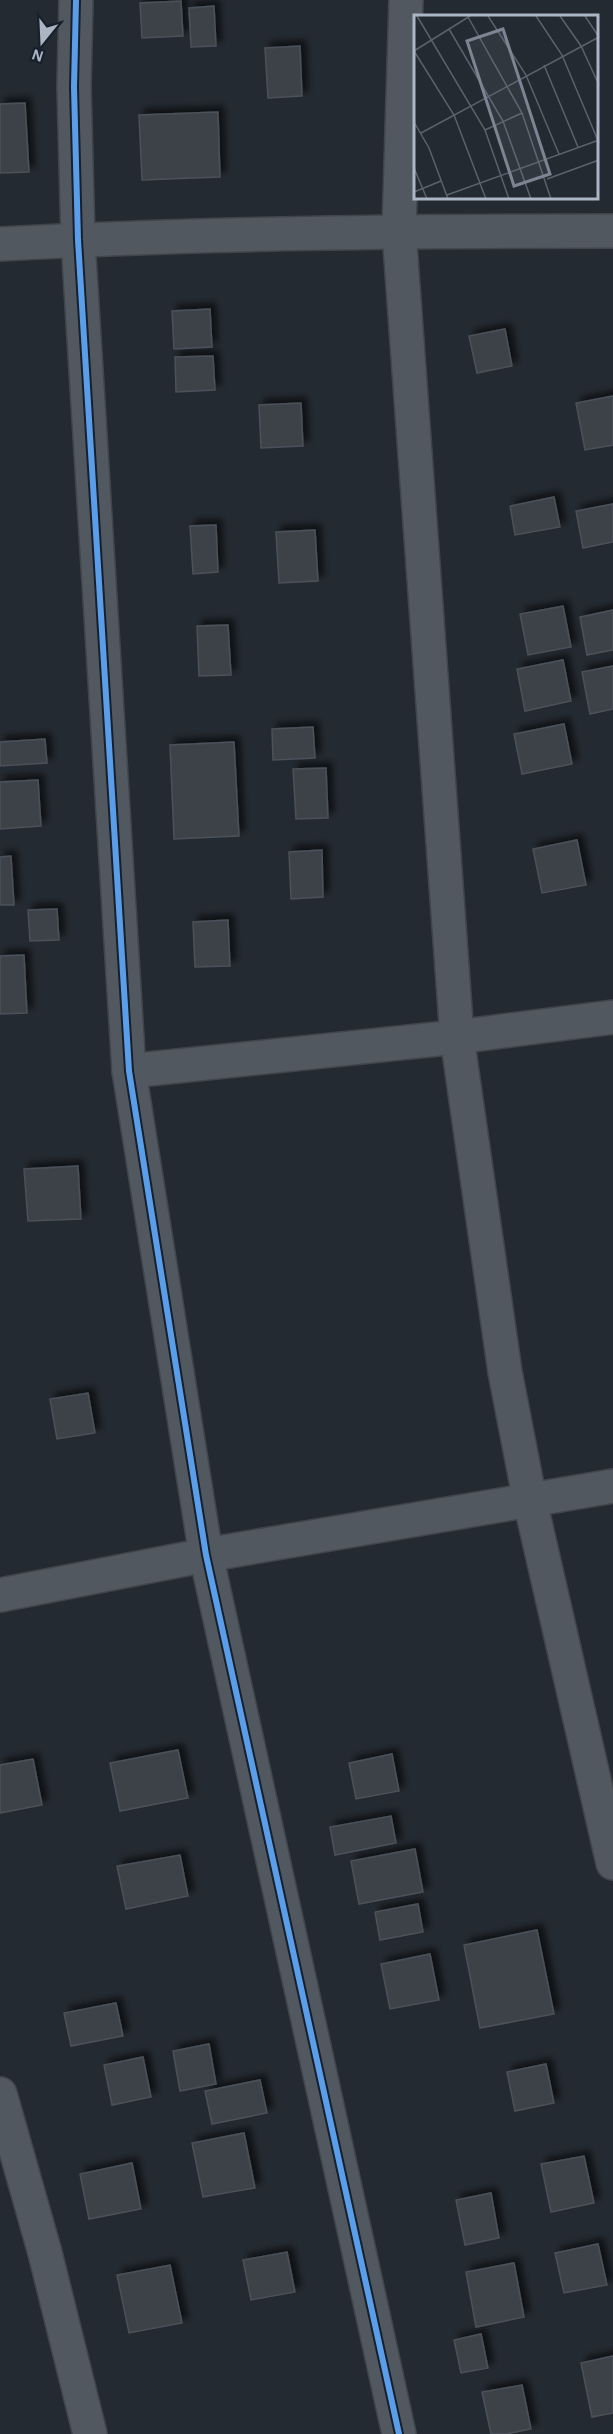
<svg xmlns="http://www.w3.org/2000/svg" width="613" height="2434" viewBox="0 0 613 2434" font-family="'Alegreya Sans',sans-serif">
<defs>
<filter id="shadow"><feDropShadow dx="5.5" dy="-5.5" stdDeviation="3" flood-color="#0009"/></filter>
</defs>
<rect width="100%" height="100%" fill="#242a31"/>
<g fill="#3e434a" stroke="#4b515a" stroke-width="1.5" filter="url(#shadow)">
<path d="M181,1L183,36L142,38L140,3Z"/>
<path d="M214,6L216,46L191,47L189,8Z"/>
<path d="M300,46L302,96L268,98L265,48Z"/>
<path d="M25,103L29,172L0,173V104Z"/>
<path d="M218,112L220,177L142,180L139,115Z"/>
<path d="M210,309L212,347L174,349L172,311Z"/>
<path d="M505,329L512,366L477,373L469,336Z"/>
<path d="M213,356L215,390L176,392L175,357Z"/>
<path d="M613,396V445L585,450L576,403Z"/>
<path d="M301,403L303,446L261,448L259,405Z"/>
<path d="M554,497L560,527L515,535L510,506Z"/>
<path d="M613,504V542L583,548L576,511Z"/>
<path d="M216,525L218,572L193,574L190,526Z"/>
<path d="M315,530L318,581L279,583L276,532Z"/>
<path d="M563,606L571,647L528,655L520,614Z"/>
<path d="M613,610V650L587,655L580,617Z"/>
<path d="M228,625L231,675L199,676L197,626Z"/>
<path d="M563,660L571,701L525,711L517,669Z"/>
<path d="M613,666V709L590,714L582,672Z"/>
<path d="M564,724L572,764L522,774L514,734Z"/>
<path d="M313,727L315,758L273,760L272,729Z"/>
<path d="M45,739L47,763L0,766V742Z"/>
<path d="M234,742L239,836L174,839L170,745Z"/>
<path d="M326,768L328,818L296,819L293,769Z"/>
<path d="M38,780L41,826L0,829V782Z"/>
<path d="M577,840L586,885L542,893L533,849Z"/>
<path d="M322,850L323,897L291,899L289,852Z"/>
<path d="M11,856L14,905H0V857Z"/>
<path d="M57,909L59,940L30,941L28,910Z"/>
<path d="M228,920L230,966L195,967L193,922Z"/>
<path d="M24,955L27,1013L0,1014V956Z"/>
<path d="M78,1166L81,1219L28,1221L24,1169Z"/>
<path d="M88,1393L95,1433L57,1439L50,1399Z"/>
<path d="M178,1750L188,1798L120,1811L110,1763Z"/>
<path d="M392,1754L399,1791L356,1799L349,1763Z"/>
<path d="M33,1759L42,1805L0,1813V1765Z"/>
<path d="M391,1816L396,1843L335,1855L330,1827Z"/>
<path d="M415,1849L423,1892L359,1904L351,1861Z"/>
<path d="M180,1855L188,1896L126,1909L117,1866Z"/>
<path d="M418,1904L423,1932L380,1940L375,1912Z"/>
<path d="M537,1930L554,2014L480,2028L464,1945Z"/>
<path d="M430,1954L439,2000L390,2009L381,1964Z"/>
<path d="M116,2003L123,2036L71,2046L64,2013Z"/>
<path d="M209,2044L216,2084L180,2091L173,2051Z"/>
<path d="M143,2057L151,2097L112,2105L104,2065Z"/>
<path d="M546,2064L554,2103L515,2111L507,2072Z"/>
<path d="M260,2080L267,2113L212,2124L205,2091Z"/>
<path d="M244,2133L255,2188L203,2197L192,2143Z"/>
<path d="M584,2156L594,2203L551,2212L541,2164Z"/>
<path d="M132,2163L141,2209L89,2219L80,2174Z"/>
<path d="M491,2193L499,2238L465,2245L456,2200Z"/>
<path d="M598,2244L607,2285L564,2293L555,2253Z"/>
<path d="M287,2252L295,2292L251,2300L243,2260Z"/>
<path d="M514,2263L524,2317L476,2327L466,2272Z"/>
<path d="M170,2265L182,2323L129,2333L117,2275Z"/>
<path d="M481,2334L488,2368L461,2373L454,2340Z"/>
<path d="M613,2356V2413L592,2417L581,2363Z"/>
<path d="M522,2385L531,2429L506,2434H491L482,2392Z"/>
</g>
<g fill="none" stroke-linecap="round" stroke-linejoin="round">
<g stroke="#40454b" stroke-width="36">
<g id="minor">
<path d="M76,0L74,87L78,240L129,1071L206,1555L399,2434"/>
<path d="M406,0L399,231L457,1037L505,1372L530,1501L613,1863"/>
<path d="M0,244C204,233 409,231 613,231"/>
<path d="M129,1071L457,1037L613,1017"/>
<path d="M0,1595L206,1555L613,1486"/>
<path d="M0,2094L45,2253L90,2434"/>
</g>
</g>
<use href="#minor" stroke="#525860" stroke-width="33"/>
<g stroke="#17202c" stroke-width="10">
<path id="cycleway" d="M76,0L74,87L78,240L129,1071L206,1555L399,2434"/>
</g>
<use href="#cycleway" stroke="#5a9eea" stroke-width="6"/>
</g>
<g transform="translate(414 15)">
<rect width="184" height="184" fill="#242a31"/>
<path fill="none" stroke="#5a626c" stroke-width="1.5" d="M3,1L71,115L95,184M74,1L112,60L145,139M122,1L148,40L185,128M146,1L167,31L185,70M171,1L185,22M54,2L108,98L137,184M35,14L89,106L117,184M0,36L40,100L72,184M0,36L56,1M130,50L164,132M0,107L15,133L34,184M71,115L108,98M7,118L185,22M0,153L13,184M133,164L185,145M0,177L27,166M33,180L185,125"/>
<path fill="#7c8591" fill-opacity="0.15" stroke="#7c8591" stroke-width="3" d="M89,14L136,159L100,171L53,26Z"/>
<rect width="184" height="184" fill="none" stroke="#abb6c5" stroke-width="3"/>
</g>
<g transform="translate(42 42) rotate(198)" stroke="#17202c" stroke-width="4.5" paint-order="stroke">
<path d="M0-4.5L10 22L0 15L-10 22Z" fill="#abb6c5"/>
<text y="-9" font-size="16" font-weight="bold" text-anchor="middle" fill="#abb6c5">N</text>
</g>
</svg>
